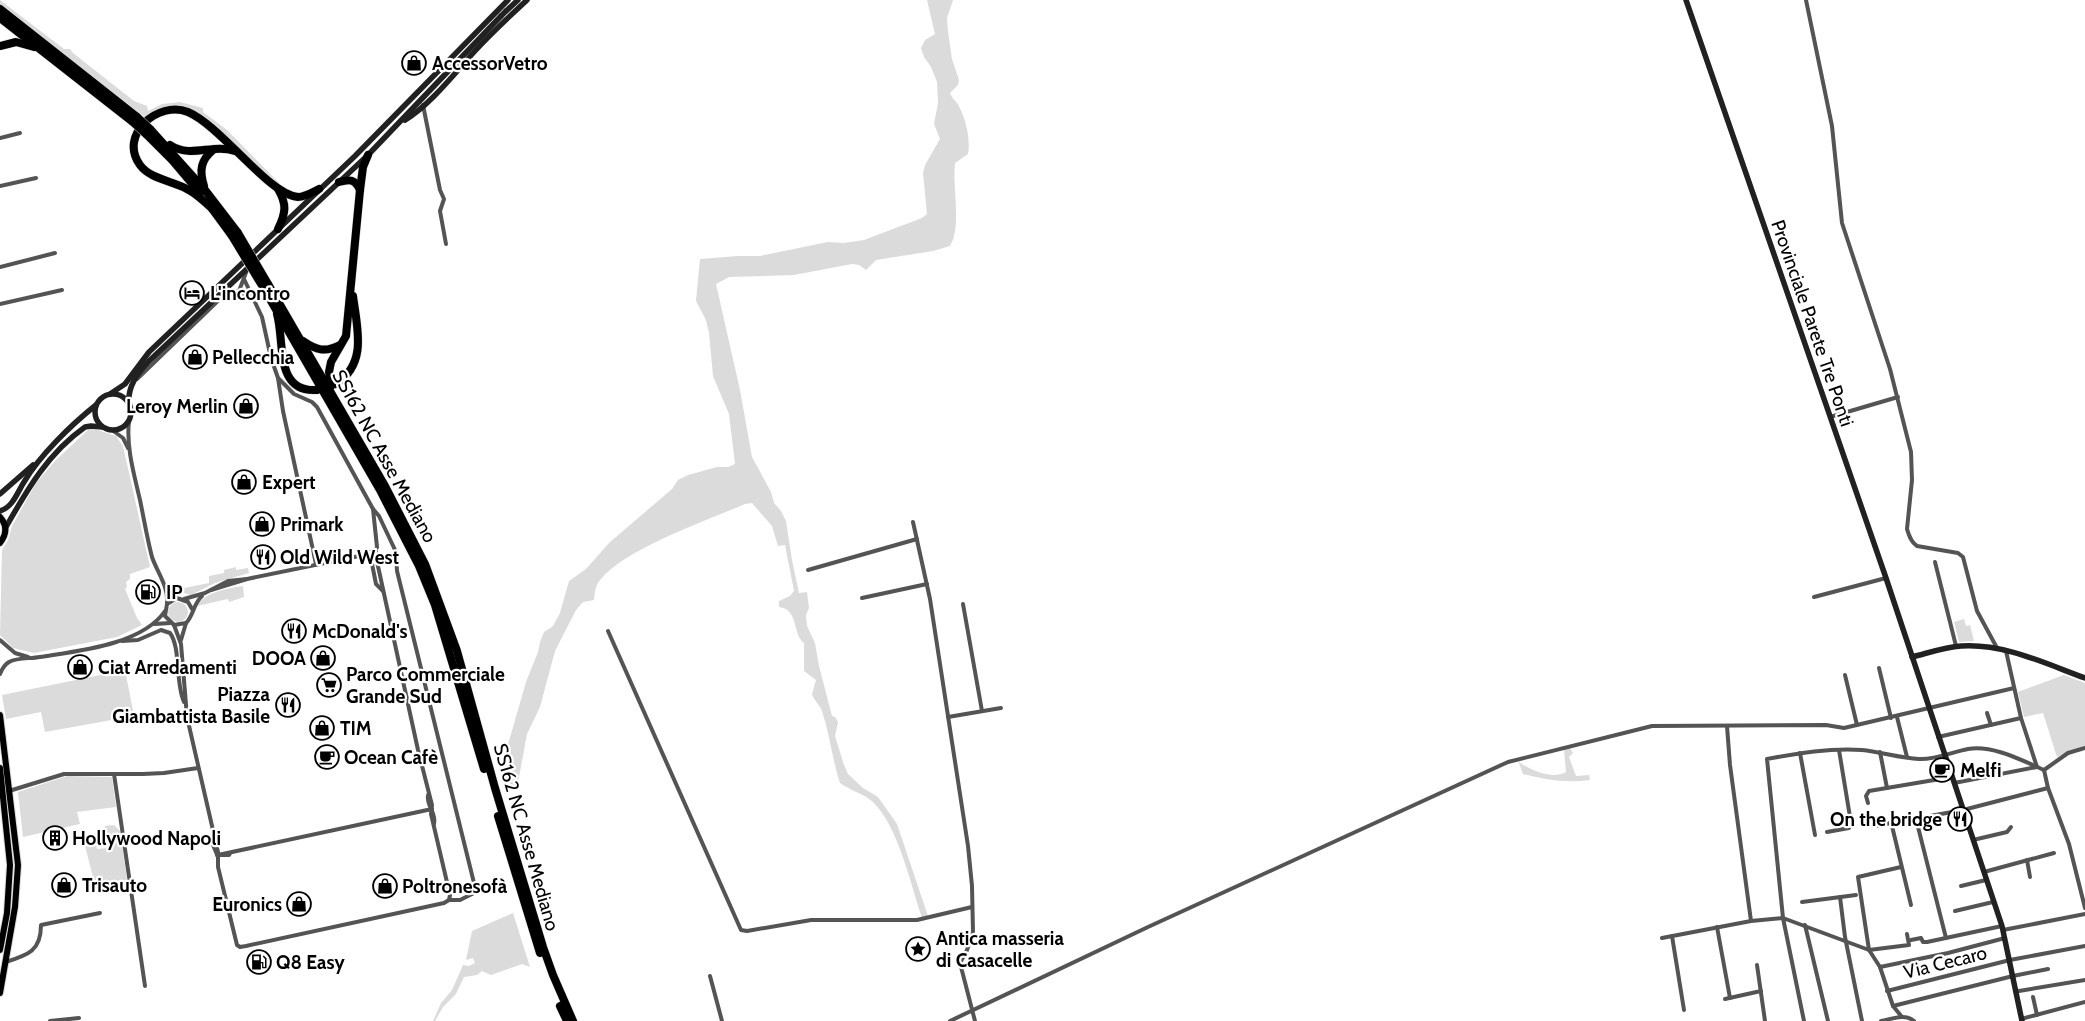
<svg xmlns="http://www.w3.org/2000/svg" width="2085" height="1021" viewBox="0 0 2085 1021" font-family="Cabin,sans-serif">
<rect width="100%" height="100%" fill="#fff"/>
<g fill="#dbdbdb">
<path d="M0,0L64,49H70L73,53L134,101L147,106L148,111L162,104L180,102L203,108V112L227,130L288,192L233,144L184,109L146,118L0,5Z"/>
<path d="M927,0H953L947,18L948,32L952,59L959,80L958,85L950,93C952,98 954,99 957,103C965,116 971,139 968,154L955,163C952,187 962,226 950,246L933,251L876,260L866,270L859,265L852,264L794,275L729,277L716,284L740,390L752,457L771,492L774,503L781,511L786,521L792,560L799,593L807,592L809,608L806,615L807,626L815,643L819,666L832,716L835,717L838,722L835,736L844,765L848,774L863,788L878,797L897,824L928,916L922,918C910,883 899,828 873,802C863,793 851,791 840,783C832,759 830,735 822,711C820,705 814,701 812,694L816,680L804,671V643C792,634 799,609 779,607V601L790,596L794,591L785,545L778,546L772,526L752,503L745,504C708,520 625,549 601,579C595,585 595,592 594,600L583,602L576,610L555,651L540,707L527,734L517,788L512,790L504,764L507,748L526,682L538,652L540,642L544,632L553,626L560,613L569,581L586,569L609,543L672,489L678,480L688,475L717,467H728L735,464L729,414L713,376L709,333L706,320L696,301L700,259L738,256H760L828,242L844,243L864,240L922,218L927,214L923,173L925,165L940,139L934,124L938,103L937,82L931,67L924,57L921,48L925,40L935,34Z"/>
<path d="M89,429H95L116,436L123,446L150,567L130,574V579L126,582L127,587L125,589L137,618L142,625L117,637L34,653L13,648L0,635L2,550L8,540L12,526L36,483L55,461Z"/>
<path d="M236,567V570L248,568L249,573L215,583L191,595L174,590L209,583V576L224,573V570Z"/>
<path d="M243,586L244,597L229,602L228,599L197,606C204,592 229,588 243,586Z"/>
<circle cx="178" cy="612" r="10"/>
<path d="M1964,619L1966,626L1970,625L1974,641L1959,642L1954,622Z"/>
<path d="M125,670L134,716L45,732L41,712L6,719L2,695Z"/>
<path d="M2064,675L2085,683V746L2057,757L2043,713L2024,717L2018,692Z"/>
<path d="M1570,748L1573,753L1569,757L1576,776L1589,775L1590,780C1567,783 1545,780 1523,774L1519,763V762C1530,770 1553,780 1566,772L1564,749Z"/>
<path d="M67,776L112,777L116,807L77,812L80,824L23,837L18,792Z"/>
<path d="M114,825L120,831L127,880L95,885L85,846L96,844L97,849L108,848L105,826Z"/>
<path d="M513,913L530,967L522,964L491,975L482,971L477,975L464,977L456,994L443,1007L435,1021H433L441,1003L452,990L463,965L469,966L475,963L473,958L466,960L472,931Z"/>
</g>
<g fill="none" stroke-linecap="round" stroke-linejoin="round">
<g stroke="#dbdbdb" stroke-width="8">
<g id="primary">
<path d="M0,517C7,525 7,534 0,543"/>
<path d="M0,715L18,865L15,907L0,993"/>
<path d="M0,768L10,865L7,913L0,950"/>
</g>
</g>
<g stroke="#dbdbdb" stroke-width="9">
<g id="highway">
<path d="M0,9L137,117"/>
<path d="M0,18L133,122"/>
<path d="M0,46L16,42L34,47"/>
<path d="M150,129L205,190L238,233"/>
<path d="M146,134L172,160L200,193"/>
<path d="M170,145C191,159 213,143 235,151"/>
<path d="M339,182C350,179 355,179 360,190"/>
<path d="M204,186C199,170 201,160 213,150"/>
<path d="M278,189C287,204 286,213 278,229"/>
<path d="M210,206L232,236"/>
<path d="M214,210C205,203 198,194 187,189C173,181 150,179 140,165C118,135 158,100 188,112C221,126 269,195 298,197C305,197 313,192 319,189"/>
<path d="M268,284L385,486L425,564L457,651L495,788L543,947L553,975L573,1021"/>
<path d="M263,287L380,490L419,566L435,605L484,769"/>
<path d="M277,314C285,341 274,393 317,390"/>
<path d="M303,341C316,350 325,353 340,345"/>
<path d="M336,384C368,363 357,328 353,296"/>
<path d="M331,386L329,372L331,362L346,336L360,190L363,167L368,155"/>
<path d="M498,816L540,953"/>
<path d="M560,1006L567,1021"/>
</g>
</g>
<g stroke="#545454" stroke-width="4">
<path d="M1806,0L1832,126L1842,223L1890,369L1911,452L1912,480L1907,529C1909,536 1911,542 1917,546L1958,553L1963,557L1977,611L1997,648"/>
<path d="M423,105L440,190L444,199L440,211L446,244"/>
<path d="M0,138L20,133"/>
<path d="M0,186L36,178"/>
<path d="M0,267L55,253"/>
<path d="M244,279L262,317L271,358L278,378L294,394L312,402L317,407L373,509L377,547L375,552"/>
<path d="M239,291L247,270"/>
<path d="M0,304L62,290"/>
<path d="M278,378L283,411L316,564"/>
<path d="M137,379L224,295C236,289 242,291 252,300"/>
<path d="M1830,417L1898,397"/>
<path d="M129,421C126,447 134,474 140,500C144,519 147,538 152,557C157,572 169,587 167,604"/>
<path d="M112,430L123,438L128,448"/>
<path d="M373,509L379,516L396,552L397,571L475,887L474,893L460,900H449"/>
<path d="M913,522L930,599L968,846L972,886L973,932L967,950L960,963L975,1021"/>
<circle cx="373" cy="555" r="4"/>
<path d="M371,559L376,584L383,591"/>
<path d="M1935,562L1956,646"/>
<path d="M808,570L917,539"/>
<path d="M166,587L177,598"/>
<path d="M211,590L247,579"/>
<path d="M1814,597L1886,578"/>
<path d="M862,598L927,584"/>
<path d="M184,599L205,593L228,581L247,579L369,554"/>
<path d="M963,604L982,711"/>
<path d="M192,609L188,602L177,598L167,604L165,616L174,625L186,623C194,615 193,604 202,596"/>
<path d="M155,624L170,623"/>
<path d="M174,625L181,644L187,717L218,852V867L237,945L240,947L246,946L444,903L449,900L450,895L431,814L432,805L418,750L376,557"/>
<path d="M608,631L741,930L747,931L811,920H917L972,907"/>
<path d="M0,640L15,653L28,657"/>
<path d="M181,640L186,623"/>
<path d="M122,641L138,640L161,630L170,633C181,648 175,682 184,702"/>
<path d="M2006,651L2021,718L2037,767"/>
<path d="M1879,668L1891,718"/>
<path d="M0,674C2,669 4,665 9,662C18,657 30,659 40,657C77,651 142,645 165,611"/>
<path d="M1845,675L1857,725"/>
<path d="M1987,713L1991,725"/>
<path d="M948,717L1001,708"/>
<path d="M1897,717L1907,757"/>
<path d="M1727,726L1730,765L1751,921"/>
<path d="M1938,737L2021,718"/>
<path d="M1880,752L1887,788"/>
<path d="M1800,753L1815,835"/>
<path d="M2044,770L2048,788L2069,844L2085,908"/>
<path d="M2044,770L2068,753L2085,748"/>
<path d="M114,774L145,986"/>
<path d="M1954,783L2037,767"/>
<path d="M9,791L64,774H143L164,773L198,768"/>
<path d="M428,795C426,806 437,813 434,824"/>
<path d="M1868,803L1866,796L1869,791L1952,777"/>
<path d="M1916,819L1946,938"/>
<path d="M1875,826L1963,810L2048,788"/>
<path d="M1892,826L1911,905"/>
<path d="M1827,832L1849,828L1851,823L1839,750"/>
<path d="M1973,840L2007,832L2011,827"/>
<path d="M215,843L213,845L218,857"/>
<path d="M217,855H229L230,853"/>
<path d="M218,855L432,809"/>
<path d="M2027,860L2030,877"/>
<path d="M1901,867L1858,877L1869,950L1880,967L1893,1006L1902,1017"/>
<path d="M1984,872L2054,853"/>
<path d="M1961,886L1986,880"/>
<path d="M1840,897L1845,937L1862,1021"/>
<path d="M1802,902L1856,895"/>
<path d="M1955,911L1993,902"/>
<path d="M1805,925L1828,1021"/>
<path d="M1717,927L1730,998"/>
<path d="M2003,930L2085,914"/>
<path d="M1672,936L1684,1010"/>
<path d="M1662,938L1751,921L1783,918L1869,950L1909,945L1907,934"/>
<path d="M1911,940L1921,938L1923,942H1927L2002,926"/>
<path d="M6,962C28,955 41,951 41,925L100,913"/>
<path d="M1757,965L1765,1021"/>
<path d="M1880,967L1948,953L2005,938"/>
<path d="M710,976L722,1021"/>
<path d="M1887,991L2010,960L2085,946"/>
<path d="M2019,991L2085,980"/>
<path d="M2033,997L2037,1015"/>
<path d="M1725,999L1761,991"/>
<path d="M1893,1006L2013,976L2048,969"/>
<path d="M2021,1019L2085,1002"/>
<path d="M50,1021L79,1018"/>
<path d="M950,1021L1148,927L1508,762L1652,726L1826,725L1844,728L2014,688"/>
<path d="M1804,1021L1783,918L1767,759C1799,753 1829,748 1862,750C1881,752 1900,758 1919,759C1935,760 1952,752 1968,749C1993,745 2021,760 2044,770"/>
<path d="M1881,1021C1892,1019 1905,1013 1914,1021"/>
</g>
<g stroke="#212121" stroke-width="5.5">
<path d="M1686,0L1886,578L2002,926L2022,1021"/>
<path d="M506,11L518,0"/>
<path d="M405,120C429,106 455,73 474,52C491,33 509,17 527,0"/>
<circle cx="113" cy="412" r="18"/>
<path d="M110,394L125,384L149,352L355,156L508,0"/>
<path d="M129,405C127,387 137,374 149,361L368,155L501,16"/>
<path d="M0,494L33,465"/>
<path d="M0,511C13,507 17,493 24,482C40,455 71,425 96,405"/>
<path d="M6,527C27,490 48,453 85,427L91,426L102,427"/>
<path d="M1912,657C1928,653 1945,647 1961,646C2004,643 2046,664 2085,678"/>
</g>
<use href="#primary" stroke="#000" stroke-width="6"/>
<use href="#highway" stroke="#000" stroke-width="8"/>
<g stroke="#dbdbdb" stroke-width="9" stroke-linecap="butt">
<g id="highway-bridge">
<path d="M137,117L150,129"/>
<path d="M133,122L146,134"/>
<path d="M238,233L268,284"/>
<path d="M232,236L263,287"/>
</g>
</g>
<path stroke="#212121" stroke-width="5.5" d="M501,16L506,11"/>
<use href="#highway-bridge" stroke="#000" stroke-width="8"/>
</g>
<defs>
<g id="shop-ring" transform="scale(1.25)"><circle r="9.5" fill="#fff" stroke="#000" stroke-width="1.5"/><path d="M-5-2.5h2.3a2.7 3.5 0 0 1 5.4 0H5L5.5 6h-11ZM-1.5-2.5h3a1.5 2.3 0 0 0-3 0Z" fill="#000"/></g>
<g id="hotel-ring" transform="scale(1.25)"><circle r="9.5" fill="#fff" stroke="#000" stroke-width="1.5"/><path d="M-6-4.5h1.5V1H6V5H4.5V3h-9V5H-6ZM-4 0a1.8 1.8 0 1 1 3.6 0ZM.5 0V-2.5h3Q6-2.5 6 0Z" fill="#000"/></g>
<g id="restaurant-ring" transform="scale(1.25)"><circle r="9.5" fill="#fff" stroke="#000" stroke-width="1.5"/><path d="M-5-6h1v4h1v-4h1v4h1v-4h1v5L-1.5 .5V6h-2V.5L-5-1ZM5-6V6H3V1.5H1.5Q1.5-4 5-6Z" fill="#000"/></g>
<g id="fuel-ring" transform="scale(1.25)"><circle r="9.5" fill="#fff" stroke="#000" stroke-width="1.5"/><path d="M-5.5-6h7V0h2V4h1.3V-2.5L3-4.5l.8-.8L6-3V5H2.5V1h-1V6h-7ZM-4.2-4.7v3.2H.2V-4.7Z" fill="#000"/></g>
<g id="supermarket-ring" transform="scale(1.25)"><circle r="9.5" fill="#fff" stroke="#000" stroke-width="1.5"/><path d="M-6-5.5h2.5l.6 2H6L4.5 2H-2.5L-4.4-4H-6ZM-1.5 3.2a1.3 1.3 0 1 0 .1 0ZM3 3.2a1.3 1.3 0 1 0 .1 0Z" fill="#000"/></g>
<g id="cafe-ring" transform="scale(1.25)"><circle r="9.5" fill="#fff" stroke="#000" stroke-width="1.5"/><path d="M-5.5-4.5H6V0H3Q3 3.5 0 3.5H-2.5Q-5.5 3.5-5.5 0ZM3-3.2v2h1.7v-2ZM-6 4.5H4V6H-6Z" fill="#000"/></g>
<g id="building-ring" transform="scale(1.25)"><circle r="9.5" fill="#fff" stroke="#000" stroke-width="1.5"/><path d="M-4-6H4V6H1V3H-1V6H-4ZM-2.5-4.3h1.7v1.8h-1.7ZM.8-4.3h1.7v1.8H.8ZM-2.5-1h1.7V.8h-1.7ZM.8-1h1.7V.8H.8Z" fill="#000"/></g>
<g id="sight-ring" transform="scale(1.25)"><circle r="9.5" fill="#fff" stroke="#000" stroke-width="1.5"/><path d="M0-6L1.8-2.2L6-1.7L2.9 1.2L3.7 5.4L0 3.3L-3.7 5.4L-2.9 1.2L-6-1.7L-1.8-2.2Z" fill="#000"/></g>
</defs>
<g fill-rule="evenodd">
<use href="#shop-ring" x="414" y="63"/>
<use href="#hotel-ring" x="192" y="293"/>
<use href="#shop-ring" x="195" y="357"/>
<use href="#shop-ring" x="246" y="406"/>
<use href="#shop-ring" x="244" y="482"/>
<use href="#shop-ring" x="262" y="524"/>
<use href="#restaurant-ring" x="263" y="557"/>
<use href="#fuel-ring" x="148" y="592"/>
<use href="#restaurant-ring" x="294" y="631"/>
<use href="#shop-ring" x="323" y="658"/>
<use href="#shop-ring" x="80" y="667"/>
<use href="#supermarket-ring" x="329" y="685"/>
<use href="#restaurant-ring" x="288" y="705"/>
<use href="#shop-ring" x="322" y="728"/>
<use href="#cafe-ring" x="327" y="757"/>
<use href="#cafe-ring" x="1942" y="770"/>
<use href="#restaurant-ring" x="1960" y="819"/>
<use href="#building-ring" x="55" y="838"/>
<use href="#shop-ring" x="64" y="885"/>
<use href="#shop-ring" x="385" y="886"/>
<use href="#shop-ring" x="299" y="904"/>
<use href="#sight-ring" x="918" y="949"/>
<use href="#fuel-ring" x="259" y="962"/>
</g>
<g text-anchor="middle" stroke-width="4.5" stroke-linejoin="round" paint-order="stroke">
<g font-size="19" font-weight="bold" fill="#000" stroke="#fff" text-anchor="start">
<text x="432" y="70">AccessorVetro</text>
<text x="210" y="300">L'incontro</text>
<text x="212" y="364">Pellecchia</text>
<text x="228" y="413" text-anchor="end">Leroy Merlin</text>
<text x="262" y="489">Expert</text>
<text x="280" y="531">Primark</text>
<text x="280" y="564">Old Wild West</text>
<text x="166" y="599">IP</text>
<text x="312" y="638">McDonald's</text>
<text x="306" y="665" text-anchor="end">DOOA</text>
<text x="98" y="674">Ciat Arredamenti</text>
<text x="346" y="681">Parco Commerciale<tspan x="346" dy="22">Grande Sud</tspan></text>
<text x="270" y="701" text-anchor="end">Piazza<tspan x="270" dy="22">Giambattista Basile</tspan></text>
<text x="340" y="735">TIM</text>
<text x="344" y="764">Ocean Cafè</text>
<text x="1960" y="777">Melfi</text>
<text x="1942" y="826" text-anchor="end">On the bridge</text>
<text x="72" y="845">Hollywood Napoli</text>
<text x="82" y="892">Trisauto</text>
<text x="402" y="893">Poltronesofà</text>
<text x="282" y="911" text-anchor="end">Euronics</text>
<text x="936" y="945">Antica masseria<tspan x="936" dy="22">di Casacelle</tspan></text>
<text x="276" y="969">Q8 Easy</text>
</g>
<g font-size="19" fill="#000" stroke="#fff">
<text transform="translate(1813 323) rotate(71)" y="7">Provinciale Parete Tre Ponti</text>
<text transform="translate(385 456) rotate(61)" y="7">SS162 NC Asse Mediano</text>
<text transform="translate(527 837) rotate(74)" y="7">SS162 NC Asse Mediano</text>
<text transform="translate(1945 962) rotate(-14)" y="7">Via Cecaro</text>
</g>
</g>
</svg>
